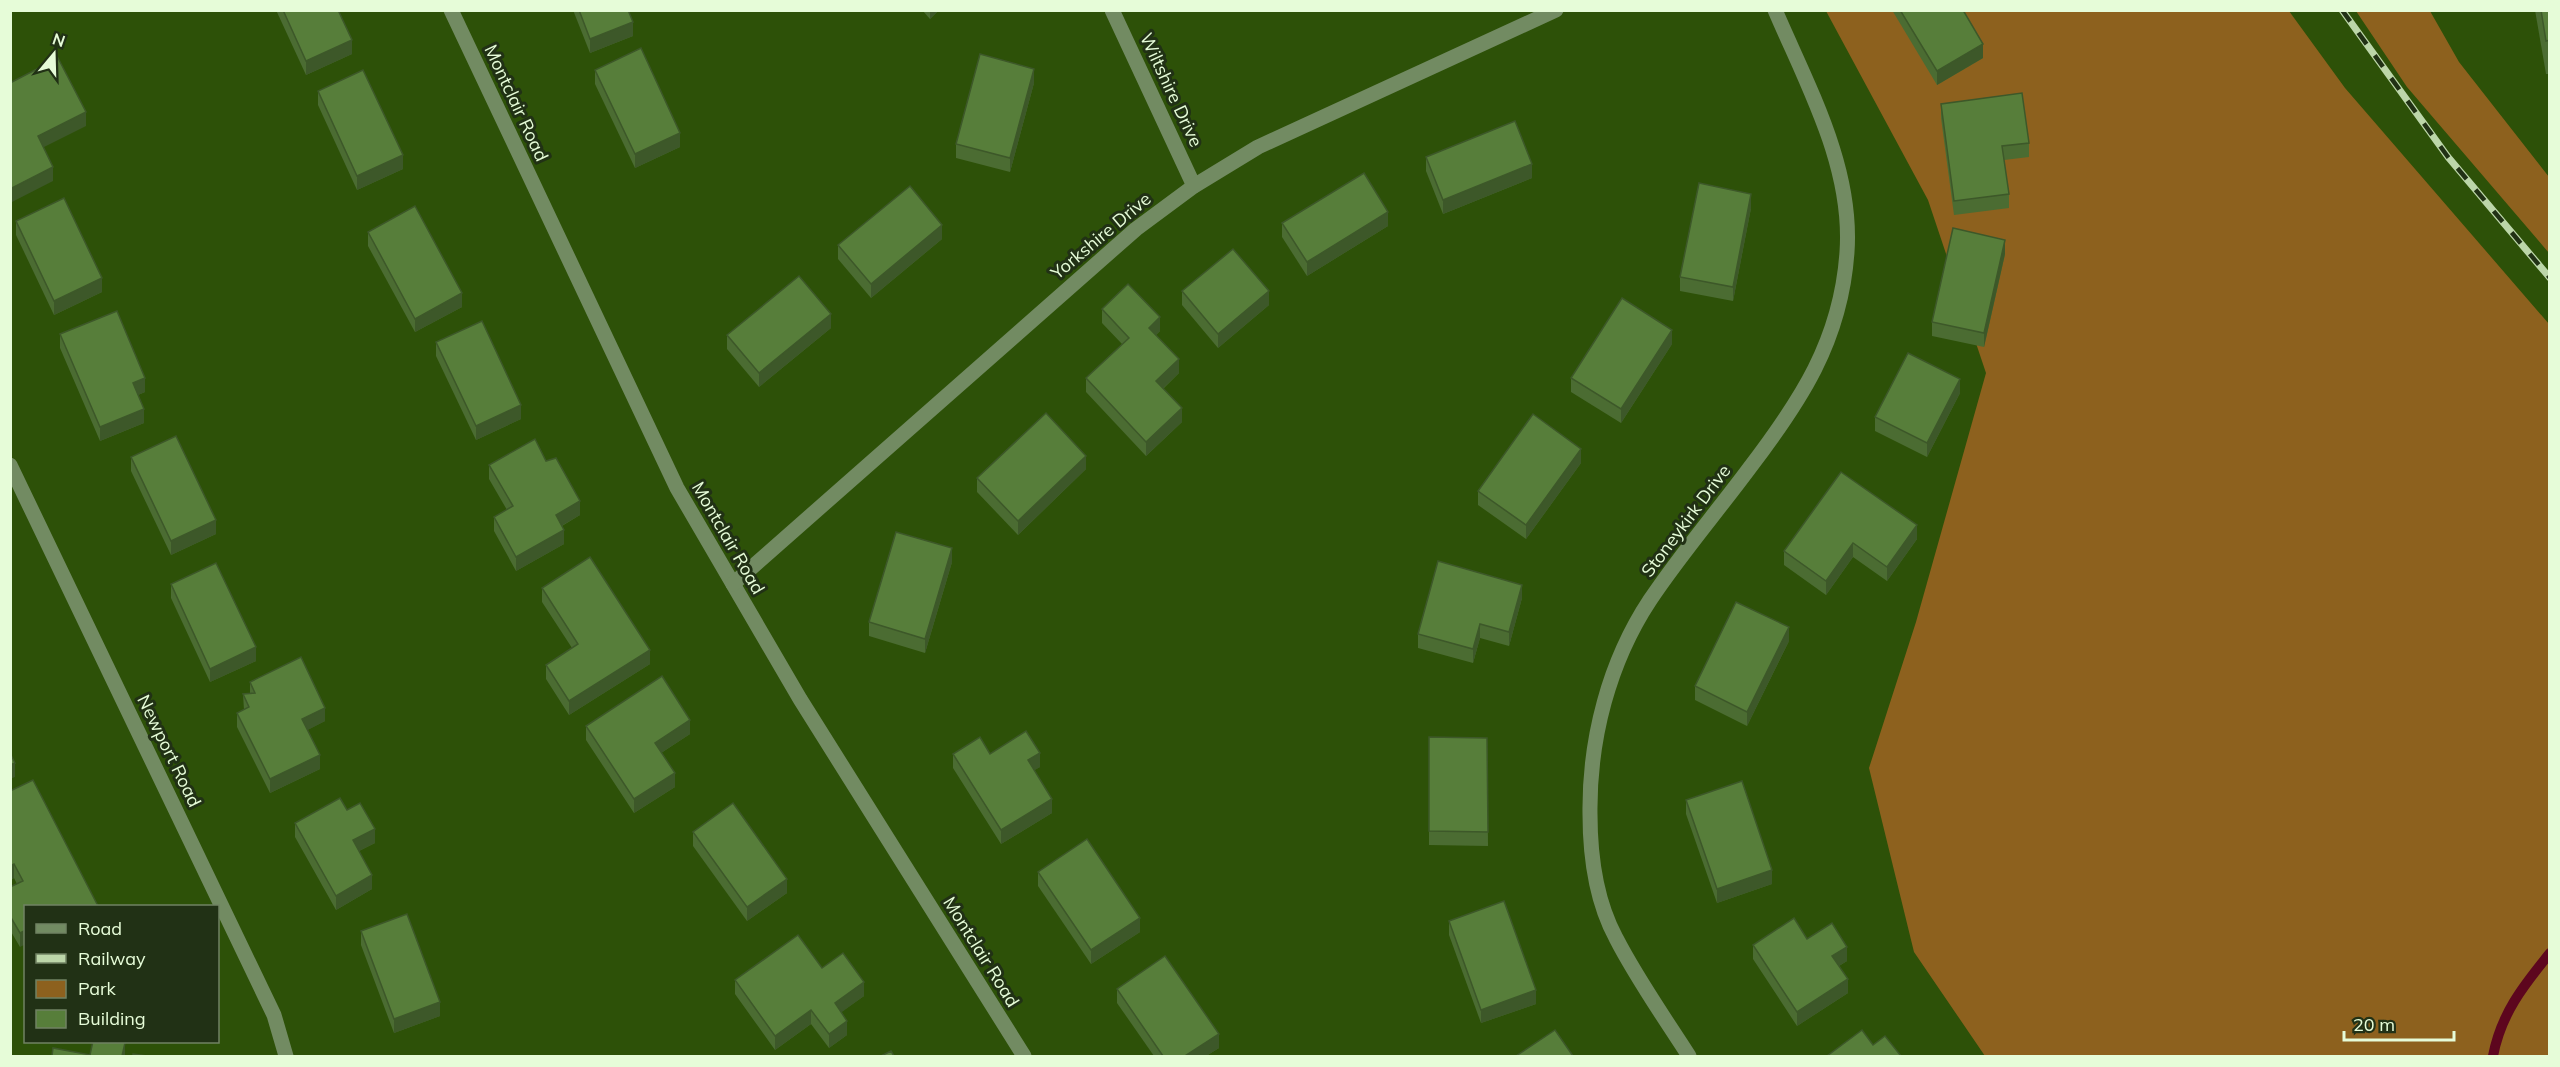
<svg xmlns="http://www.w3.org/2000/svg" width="2560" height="1067" viewBox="0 0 2560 1067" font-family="Mulish,sans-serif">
<rect width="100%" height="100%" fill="#2d5108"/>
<g fill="#8d611e">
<path d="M1826,11H2289L2345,88L2549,324V1056H1985L1914,952L1869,768L1916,622L1986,373L1928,200Z"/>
<path d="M2356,11H2430L2459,62L2549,177V253L2407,87Z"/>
</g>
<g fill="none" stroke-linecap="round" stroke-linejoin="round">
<path stroke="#5d061e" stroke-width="10" d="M2493,1056C2501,1014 2523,986 2550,953"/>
<g stroke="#728b62" stroke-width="15">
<path d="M451,10L677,488L800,699L1024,1056"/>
<path d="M1112,10L1194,186"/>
<path d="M10,465L274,1015L286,1056"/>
<path d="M733,584L1136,229L1194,186L1258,147L1556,10"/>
<path d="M1689,1056C1664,1017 1637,979 1616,938C1596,901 1590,855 1590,814C1589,739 1609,662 1650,600C1680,555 1716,513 1748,470C1800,402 1841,341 1847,252C1853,167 1808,87 1775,10"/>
</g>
<g stroke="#bcd6a9" stroke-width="7">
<path id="rail" d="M2342,10L2448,157L2550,278"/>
</g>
<use href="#rail" stroke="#213115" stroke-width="4.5" stroke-dasharray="14" stroke-linecap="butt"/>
</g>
<g fill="#4b6c32">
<path d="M276,10H338L352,54L306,75Z"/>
<path d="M573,10H628L633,36L590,53Z"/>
<path d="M922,10H939L930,19Z"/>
<path d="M1892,10H1963L1983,58L1937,85Z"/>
<path d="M2535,10H2550V74H2546Z"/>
<path d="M595,70L680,147L635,168L595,84Z"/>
<path d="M1034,83L1010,172L956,158V144Z"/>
<path d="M318,91L403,169L357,190L318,105Z"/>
<path d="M1941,104L2029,143V157L2004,160L2009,194V208L1954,215L1941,118Z"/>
<path d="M1426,157L1532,178L1443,214L1426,171Z"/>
<path d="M1751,208L1733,301L1680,291V277Z"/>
<path d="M16,221L102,292L54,315L16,235Z"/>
<path d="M1282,223L1388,226L1307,276L1282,237Z"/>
<path d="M368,232L462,307L415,332L368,246Z"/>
<path d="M942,239L871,298L838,259V245Z"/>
<path d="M2005,254L1984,347L1932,336V322Z"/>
<path d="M1182,291L1269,305L1218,348L1182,305Z"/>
<path d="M1102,309L1160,331L1156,335L1179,373L1163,389L1182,422L1146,456L1086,392V378L1122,344L1102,323Z"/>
<path d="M831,328L759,387L727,349V335Z"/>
<path d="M60,334L145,392L138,395L144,423L100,441L60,348Z"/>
<path d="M436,342L521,419L476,440L436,356Z"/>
<path d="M1672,344L1621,423L1571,392V378Z"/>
<path d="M1960,393L1927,457L1875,431V417Z"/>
<path d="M131,457L216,534L171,555L131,471Z"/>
<path d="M546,461L580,515L562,526L564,544L516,571L494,531V517L507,510L489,479V465Z"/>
<path d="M1581,463L1526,539L1478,505V491Z"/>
<path d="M1086,469L1018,535L977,492V478Z"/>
<path d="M1841,472L1917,539L1887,581L1853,557L1826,595L1784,565V551Z"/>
<path d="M952,562L925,653L869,636V622Z"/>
<path d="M171,584L256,661L210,682L171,598Z"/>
<path d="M542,588L650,664L569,715L546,679V665L572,648L542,602Z"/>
<path d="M1522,598L1509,646L1480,638L1473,663L1418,648V634Z"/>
<path d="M1789,641L1747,726L1695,700V686Z"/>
<path d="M250,682L325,721L307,730L320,769L270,793L237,727V713L244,710L243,694L250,693Z"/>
<path d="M586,726L690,734L661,753L675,787L634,813L586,740Z"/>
<path d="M1429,737L1487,738L1488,846L1429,845Z"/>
<path d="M953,754H990L1040,767L1034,770L1052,813L1001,844L953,768Z"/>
<path d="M33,780L26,906L20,947L10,930V887L17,884L14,878L10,880V791Z"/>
<path d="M1686,800L1772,884L1717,903L1686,814Z"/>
<path d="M347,810L375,843L359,851L372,889L336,910L295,837V823Z"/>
<path d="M693,832L787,893L747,921L693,846Z"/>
<path d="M1038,872L1140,932L1091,964L1038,886Z"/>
<path d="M1449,921L1536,1004L1481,1023L1449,935Z"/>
<path d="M361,931L440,1016L394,1033L361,945Z"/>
<path d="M1807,939L1847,961L1839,966L1848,993L1797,1026L1753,959V945Z"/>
<path d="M822,968L864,996L841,1012L847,1035L829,1048L811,1024L775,1050L735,994V980Z"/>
<path d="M1117,989L1219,1048L1206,1056H1154L1117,1003Z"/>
</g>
<g fill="#3d5829">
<path d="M930,10H939L930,19Z"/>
<path d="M633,22V36L590,53V39Z"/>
<path d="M352,40V54L306,75V61Z"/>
<path d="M1983,44V58L1937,85V71Z"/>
<path d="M1034,69V83L1010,172V158Z"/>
<path d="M86,112V126L38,150V136Z"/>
<path d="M680,133V147L635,168V154Z"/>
<path d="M403,155V169L357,190V176Z"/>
<path d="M1532,164V178L1443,214V200Z"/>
<path d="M53,167V181L10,203V189Z"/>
<path d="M1751,194V208L1733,301V287Z"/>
<path d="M1388,212V226L1307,276V262Z"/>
<path d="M942,225V239L871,298V284Z"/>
<path d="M2005,240V254L1984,347V333Z"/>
<path d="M102,278V292L54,315V301Z"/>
<path d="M1269,291V305L1218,348V334Z"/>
<path d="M462,293V307L415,332V319Z"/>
<path d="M831,314V328L759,387V373Z"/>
<path d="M1160,317V331L1149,342V328Z"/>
<path d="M1672,330V344L1621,423V409Z"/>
<path d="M1179,359V373L1156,395V381Z"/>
<path d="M145,378V392L133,397V383Z"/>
<path d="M1960,379V393L1927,457V443Z"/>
<path d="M521,405V419L476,440V426Z"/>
<path d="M1182,408V422L1146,456V442Z"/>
<path d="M144,409V423L100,441V427Z"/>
<path d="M1581,449V463L1526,539V525Z"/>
<path d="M1086,456V469L1018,535V521Z"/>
<path d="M580,501V515L556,529V515Z"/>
<path d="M216,520V534L171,555V541Z"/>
<path d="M1917,525V539L1887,581V567Z"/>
<path d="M564,530V544L516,571V557Z"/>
<path d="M1853,543V557L1826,595V581Z"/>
<path d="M952,548V562L925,653V639Z"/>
<path d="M1522,585V598L1509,646V632Z"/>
<path d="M1480,624V638L1473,663V649Z"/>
<path d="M1789,627V641L1747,726V712Z"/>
<path d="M256,647V661L210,682V669Z"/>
<path d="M650,650V664L569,715V701Z"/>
<path d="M325,708V721L302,733V719Z"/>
<path d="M690,720V734L655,757V743Z"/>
<path d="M1040,753V767L1028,774V760Z"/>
<path d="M320,755V769L270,793V779Z"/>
<path d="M15,763V777L10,779V765Z"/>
<path d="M675,773V787L634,813V799Z"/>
<path d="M1052,799V813L1001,844V830Z"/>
<path d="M375,829V843L353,854V840Z"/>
<path d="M14,864V878L10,880V866Z"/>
<path d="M1772,870V884L1717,903V889Z"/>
<path d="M372,875V889L336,910V896Z"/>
<path d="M787,879V893L747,921V907Z"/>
<path d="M1140,918V932L1091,964V950Z"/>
<path d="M26,930V944L20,947V933Z"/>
<path d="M1847,947V961L1832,970V956Z"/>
<path d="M1848,979V993L1797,1026V1012Z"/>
<path d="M864,982V996L835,1017V1003Z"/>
<path d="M1536,990V1004L1481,1023V1010Z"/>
<path d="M440,1002V1016L394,1033V1019Z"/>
<path d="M811,1010V1024L775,1050V1036Z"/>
<path d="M847,1021V1035L829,1048V1034Z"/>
<path d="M1219,1034V1048L1206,1056H1185Z"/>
<path d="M125,1043V1056H122Z"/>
</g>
<g fill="#577e3a" stroke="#3d5829" stroke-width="1.5">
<path d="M283,10H338L352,40L306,61Z"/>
<path d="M579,10H628L633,22L590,39Z"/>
<path d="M1900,10H1963L1983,44L1937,71Z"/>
<path d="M2541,10H2550V40L2546,41Z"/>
<path d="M641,48L680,133L635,154L595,70Z"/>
<path d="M980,54L1034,69L1010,158L956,144Z"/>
<path d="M58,58L86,112L38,136L53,167L10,189V83Z"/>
<path d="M363,70L403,155L357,176L318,91Z"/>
<path d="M2022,93L2029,143L2002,146L2009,194L1954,201L1941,104Z"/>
<path d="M1515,121L1532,164L1443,200L1426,157Z"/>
<path d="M1364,173L1388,212L1307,262L1282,223Z"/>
<path d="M1699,183L1751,194L1733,287L1680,277Z"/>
<path d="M910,186L942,225L871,284L838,245Z"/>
<path d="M64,198L102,278L54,301L16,221Z"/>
<path d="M415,206L462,293L415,319L368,232Z"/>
<path d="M1953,228L2005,240L1984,333L1932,322Z"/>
<path d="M1233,249L1269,291L1218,334L1182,291Z"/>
<path d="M799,276L831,314L759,373L727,335Z"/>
<path d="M1128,284L1160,317L1149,328L1179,359L1156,381L1182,408L1146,442L1086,378L1129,338L1102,309Z"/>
<path d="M1622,298L1672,330L1621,409L1571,378Z"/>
<path d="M117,311L145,378L133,383L144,409L100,427L60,334Z"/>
<path d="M482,321L521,405L476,426L436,342Z"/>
<path d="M1908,353L1960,379L1927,443L1875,417Z"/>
<path d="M1046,413L1086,456L1018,521L977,478Z"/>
<path d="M1533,414L1581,449L1526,525L1478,491Z"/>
<path d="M176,436L216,520L171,541L131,457Z"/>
<path d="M535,439L546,461L556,458L580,501L556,515L564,530L516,557L494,517L513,506L489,465Z"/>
<path d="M1841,472L1917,525L1887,567L1853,543L1826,581L1784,551Z"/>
<path d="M896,532L952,548L925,639L869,622Z"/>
<path d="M590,557L650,650L569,701L546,665L578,644L542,588Z"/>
<path d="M1438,561L1522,585L1509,632L1480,624L1473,649L1418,634Z"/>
<path d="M216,563L256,647L210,669L171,584Z"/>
<path d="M1736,602L1789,627L1747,712L1695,686Z"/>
<path d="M301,657L325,708L302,719L320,755L270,779L237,713L249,707L243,694L255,693L250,682Z"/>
<path d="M662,676L690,720L655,743L675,773L634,799L586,726Z"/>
<path d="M1026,731L1040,753L1028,760L1052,799L1001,830L953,754L980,737L990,754Z"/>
<path d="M1429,737L1487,738L1488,832L1429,831Z"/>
<path d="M10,753L15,763L10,765Z"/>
<path d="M33,780L98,906H26V930L20,933L10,916V887L23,881L14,864L10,866V791Z"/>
<path d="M1742,781L1772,870L1717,889L1686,800Z"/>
<path d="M340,798L347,810L360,803L375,829L353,840L372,875L336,896L295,823Z"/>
<path d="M733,803L787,879L747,907L693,832Z"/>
<path d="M1087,839L1140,918L1091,950L1038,872Z"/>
<path d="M1504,901L1536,990L1481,1010L1449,921Z"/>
<path d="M407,914L440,1002L394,1019L361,931Z"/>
<path d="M1794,918L1807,939L1832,923L1847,947L1832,956L1848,979L1797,1012L1753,945Z"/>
<path d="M798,935L822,968L843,953L864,982L835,1003L847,1021L829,1034L811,1010L775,1036L735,980Z"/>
<path d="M1165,956L1219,1034L1185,1056H1163L1117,989Z"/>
<path d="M1555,1030L1573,1056H1516Z"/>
<path d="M1862,1030L1873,1045L1885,1036L1901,1056H1827Z"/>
<path d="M93,1041H120L125,1043L122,1056H52L53,1048L90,1055Z"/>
<path d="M891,1051L894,1056H881Z"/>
<path d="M133,1054L147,1056H133Z"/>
</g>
<g text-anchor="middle" stroke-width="6" stroke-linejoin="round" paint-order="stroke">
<g font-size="18" fill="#e6fcd8" stroke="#213115">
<text transform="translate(1171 90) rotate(65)" y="6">Wiltshire Drive</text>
<text transform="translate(516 103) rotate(65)" y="6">Montclair Road</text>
<text transform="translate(1101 236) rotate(-40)" y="6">Yorkshire Drive</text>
<text transform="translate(1686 521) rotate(-53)" y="6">Stoneykirk Drive</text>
<text transform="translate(728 538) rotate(60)" y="6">Montclair Road</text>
<text transform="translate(169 751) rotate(64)" y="6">Newport Road</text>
<text transform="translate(981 952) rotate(58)" y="6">Montclair Road</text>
</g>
</g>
<rect width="2560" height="1067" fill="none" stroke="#e6fcd8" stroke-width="24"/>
<rect x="24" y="905" width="195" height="138" fill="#213115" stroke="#708263" stroke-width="1.5"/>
<rect x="36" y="924" width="30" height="9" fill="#728b62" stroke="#708263" stroke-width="1.5"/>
<text x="78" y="935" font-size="18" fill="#e6fcd8">Road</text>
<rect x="36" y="954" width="30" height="9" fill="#bcd6a9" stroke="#708263" stroke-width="1.5"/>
<text x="78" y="965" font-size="18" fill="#e6fcd8">Railway</text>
<rect x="36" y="980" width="30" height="18" fill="#8d611e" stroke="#708263" stroke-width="1.5"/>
<text x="78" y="995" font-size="18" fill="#e6fcd8">Park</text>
<rect x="36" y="1010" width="30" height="18" fill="#577e3a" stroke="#708263" stroke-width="1.5"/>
<text x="78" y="1025" font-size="18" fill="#e6fcd8">Building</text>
<g transform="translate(54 54) rotate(19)" stroke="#213115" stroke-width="4.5" paint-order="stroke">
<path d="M0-4.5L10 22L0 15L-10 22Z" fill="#e6fcd8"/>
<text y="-9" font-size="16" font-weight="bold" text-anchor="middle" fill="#e6fcd8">N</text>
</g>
<path d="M2344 1031v9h110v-9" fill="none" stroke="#e6fcd8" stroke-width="3"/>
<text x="2353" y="1031" font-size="18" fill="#e6fcd8" stroke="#213115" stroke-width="4.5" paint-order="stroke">20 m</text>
</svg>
